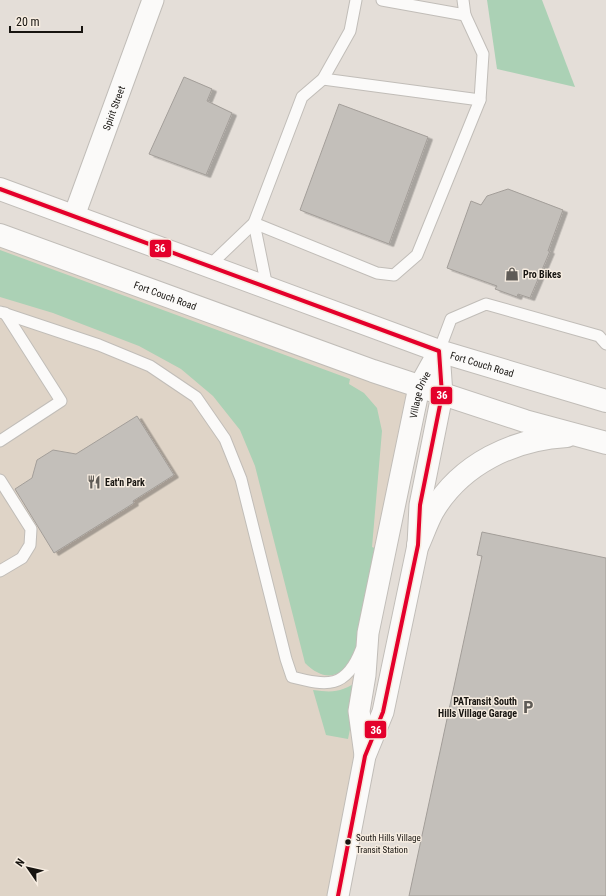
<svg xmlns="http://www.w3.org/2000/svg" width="606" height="896" viewBox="0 0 606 896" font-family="'Roboto Condensed',sans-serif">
<defs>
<filter id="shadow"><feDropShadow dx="4.5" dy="2.5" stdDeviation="0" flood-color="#0004"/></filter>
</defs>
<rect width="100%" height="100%" fill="#e4ded8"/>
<path fill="#dfd4c7" d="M0,235L419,387L368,633L365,756L338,896H0Z"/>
<g fill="#abd1b5">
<path d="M487,0H542L575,87L497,69Z"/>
<path d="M0,250L350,379L349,384L364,393L377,408L382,431L372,547L377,549C372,574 367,599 362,624C360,633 359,646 355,654C343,678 325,683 305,663L255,466L240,430L213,396L181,369L139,346L53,313L0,297Z"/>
<path d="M360,680L348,739L326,735L313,690C334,693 342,692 360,680Z"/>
</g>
<g fill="#c3bfba" stroke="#a39e99" filter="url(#shadow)">
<path d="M184,77L212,89L207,101L232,113L206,175L149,154Z"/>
<path d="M339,104L428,137L389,244L300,210Z"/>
<path d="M508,189L563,210L548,251H550L530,298L518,294L517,297L495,289L497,286L447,268L471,201L481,205L487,196Z"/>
<path d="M137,416L174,475L133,501L134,503L54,553L15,489L32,478L37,460L53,450L76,454Z"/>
<path d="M482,532L606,558V896H409L482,556L477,555Z"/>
</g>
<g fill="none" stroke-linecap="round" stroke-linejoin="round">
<g stroke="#c1bdb8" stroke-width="13">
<g id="service">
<path d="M382,0L465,15L463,0"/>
<path d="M323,79L480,100"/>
<path d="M254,223L377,273L394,275L417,255L480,100L483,54L465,15"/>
<path d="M254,223L267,287"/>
<path d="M209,266L254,223L302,97L323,79L350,31L356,0"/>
<path d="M0,312L99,345L150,366L196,397L225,439L241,479L286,659L292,677C327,686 346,689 361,650"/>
<path d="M439,351L451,319L486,304L599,336L606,344"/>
<path d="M0,441L61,401L5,313"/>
<path d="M0,480L31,529L30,545L22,558L0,571"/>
</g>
</g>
<g stroke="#c1bdb8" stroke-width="23">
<g id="minor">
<path id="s1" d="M74,216L153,0"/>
<path id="s2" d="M365,755L359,711L365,675L368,633L419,387L439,351"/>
<path d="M338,896L365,756L383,712L418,545L420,505L442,395L439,351"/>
</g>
</g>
<g stroke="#c1bdb8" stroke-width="24">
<g id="tertiary">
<path id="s3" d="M0,189L439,351L606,401"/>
<path id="s4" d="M0,235L373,371L525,421L606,443"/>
<path d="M418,545C423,534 427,522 433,511C461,464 513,439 567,436"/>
</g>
</g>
<use href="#service" stroke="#fbfaf9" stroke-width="11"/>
<use href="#minor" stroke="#fbfaf9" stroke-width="21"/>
<use href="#tertiary" stroke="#fbfaf9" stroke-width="22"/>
<g stroke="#f6ece0" stroke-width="7">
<path id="bus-1" d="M0,189L439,351L442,395L420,505L418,545L383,712L365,756L338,896"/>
</g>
<use href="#bus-1" stroke="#e4002b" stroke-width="4"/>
</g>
<defs>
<g id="shop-bare" transform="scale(1.08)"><path d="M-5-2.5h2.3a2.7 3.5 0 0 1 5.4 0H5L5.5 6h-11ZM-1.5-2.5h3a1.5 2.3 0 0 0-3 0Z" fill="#5f5b56" stroke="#f6ece0" stroke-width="2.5" paint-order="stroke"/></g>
<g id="restaurant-bare" transform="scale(1.08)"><path d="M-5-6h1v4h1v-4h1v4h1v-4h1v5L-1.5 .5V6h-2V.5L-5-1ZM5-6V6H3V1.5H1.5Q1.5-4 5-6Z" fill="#5f5b56" stroke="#f6ece0" stroke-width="2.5" paint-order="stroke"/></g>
<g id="parking-bare" transform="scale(1.08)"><path d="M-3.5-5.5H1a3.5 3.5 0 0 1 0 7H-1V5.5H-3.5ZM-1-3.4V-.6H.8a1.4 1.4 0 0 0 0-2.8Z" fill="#5f5b56" stroke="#f6ece0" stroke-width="2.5" paint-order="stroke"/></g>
</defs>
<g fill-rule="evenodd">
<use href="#shop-bare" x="512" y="274"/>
<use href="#restaurant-bare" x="94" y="482"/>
<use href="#parking-bare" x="528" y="707"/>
</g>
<circle fill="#171410" stroke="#f6ece0" stroke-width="1.5" cx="348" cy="842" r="3.5"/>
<g text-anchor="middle" stroke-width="3" stroke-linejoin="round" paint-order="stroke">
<g font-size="9" fill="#171410" stroke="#f6ece0" text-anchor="start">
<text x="356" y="841">South Hills Village<tspan x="356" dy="12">Transit Station</tspan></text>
</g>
<g font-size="10" fill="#171410" stroke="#f6ece0">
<text dy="4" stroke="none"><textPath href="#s1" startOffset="115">Spirit Street</textPath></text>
<text dy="4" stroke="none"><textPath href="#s4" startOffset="176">Fort Couch Road</textPath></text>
<text dy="4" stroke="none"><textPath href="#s3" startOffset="513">Fort Couch Road</textPath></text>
<text dy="4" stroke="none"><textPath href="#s2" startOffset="367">Village Drive</textPath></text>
</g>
<g font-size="10" font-weight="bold" fill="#171410" stroke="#f6ece0" text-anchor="start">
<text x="523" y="278">Pro Bikes</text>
<text x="105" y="486">Eat'n Park</text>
<text x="517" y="705" text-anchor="end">PATransit South<tspan x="517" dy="12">Hills Village Garage</tspan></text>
</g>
</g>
<g stroke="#f6ece0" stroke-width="1.5">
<rect x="149" y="239" width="23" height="19" rx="4" fill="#e4002b"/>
<rect x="430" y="386" width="23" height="19" rx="4" fill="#e4002b"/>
<rect x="364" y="720" width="23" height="19" rx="4" fill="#e4002b"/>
</g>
<g font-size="11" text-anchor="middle" font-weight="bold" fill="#fff">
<text x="160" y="252">36</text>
<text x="442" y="399">36</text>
<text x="376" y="734">36</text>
</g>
<g transform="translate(28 868) rotate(304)" stroke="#f6ece0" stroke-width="3" paint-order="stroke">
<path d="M0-3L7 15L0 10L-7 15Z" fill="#171410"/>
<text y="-6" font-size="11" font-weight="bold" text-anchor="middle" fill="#171410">N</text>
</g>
<path d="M10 26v6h72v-6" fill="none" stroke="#171410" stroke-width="2"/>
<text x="16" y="26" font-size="12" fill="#171410" stroke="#f6ece0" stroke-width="3" paint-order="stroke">20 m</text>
</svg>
